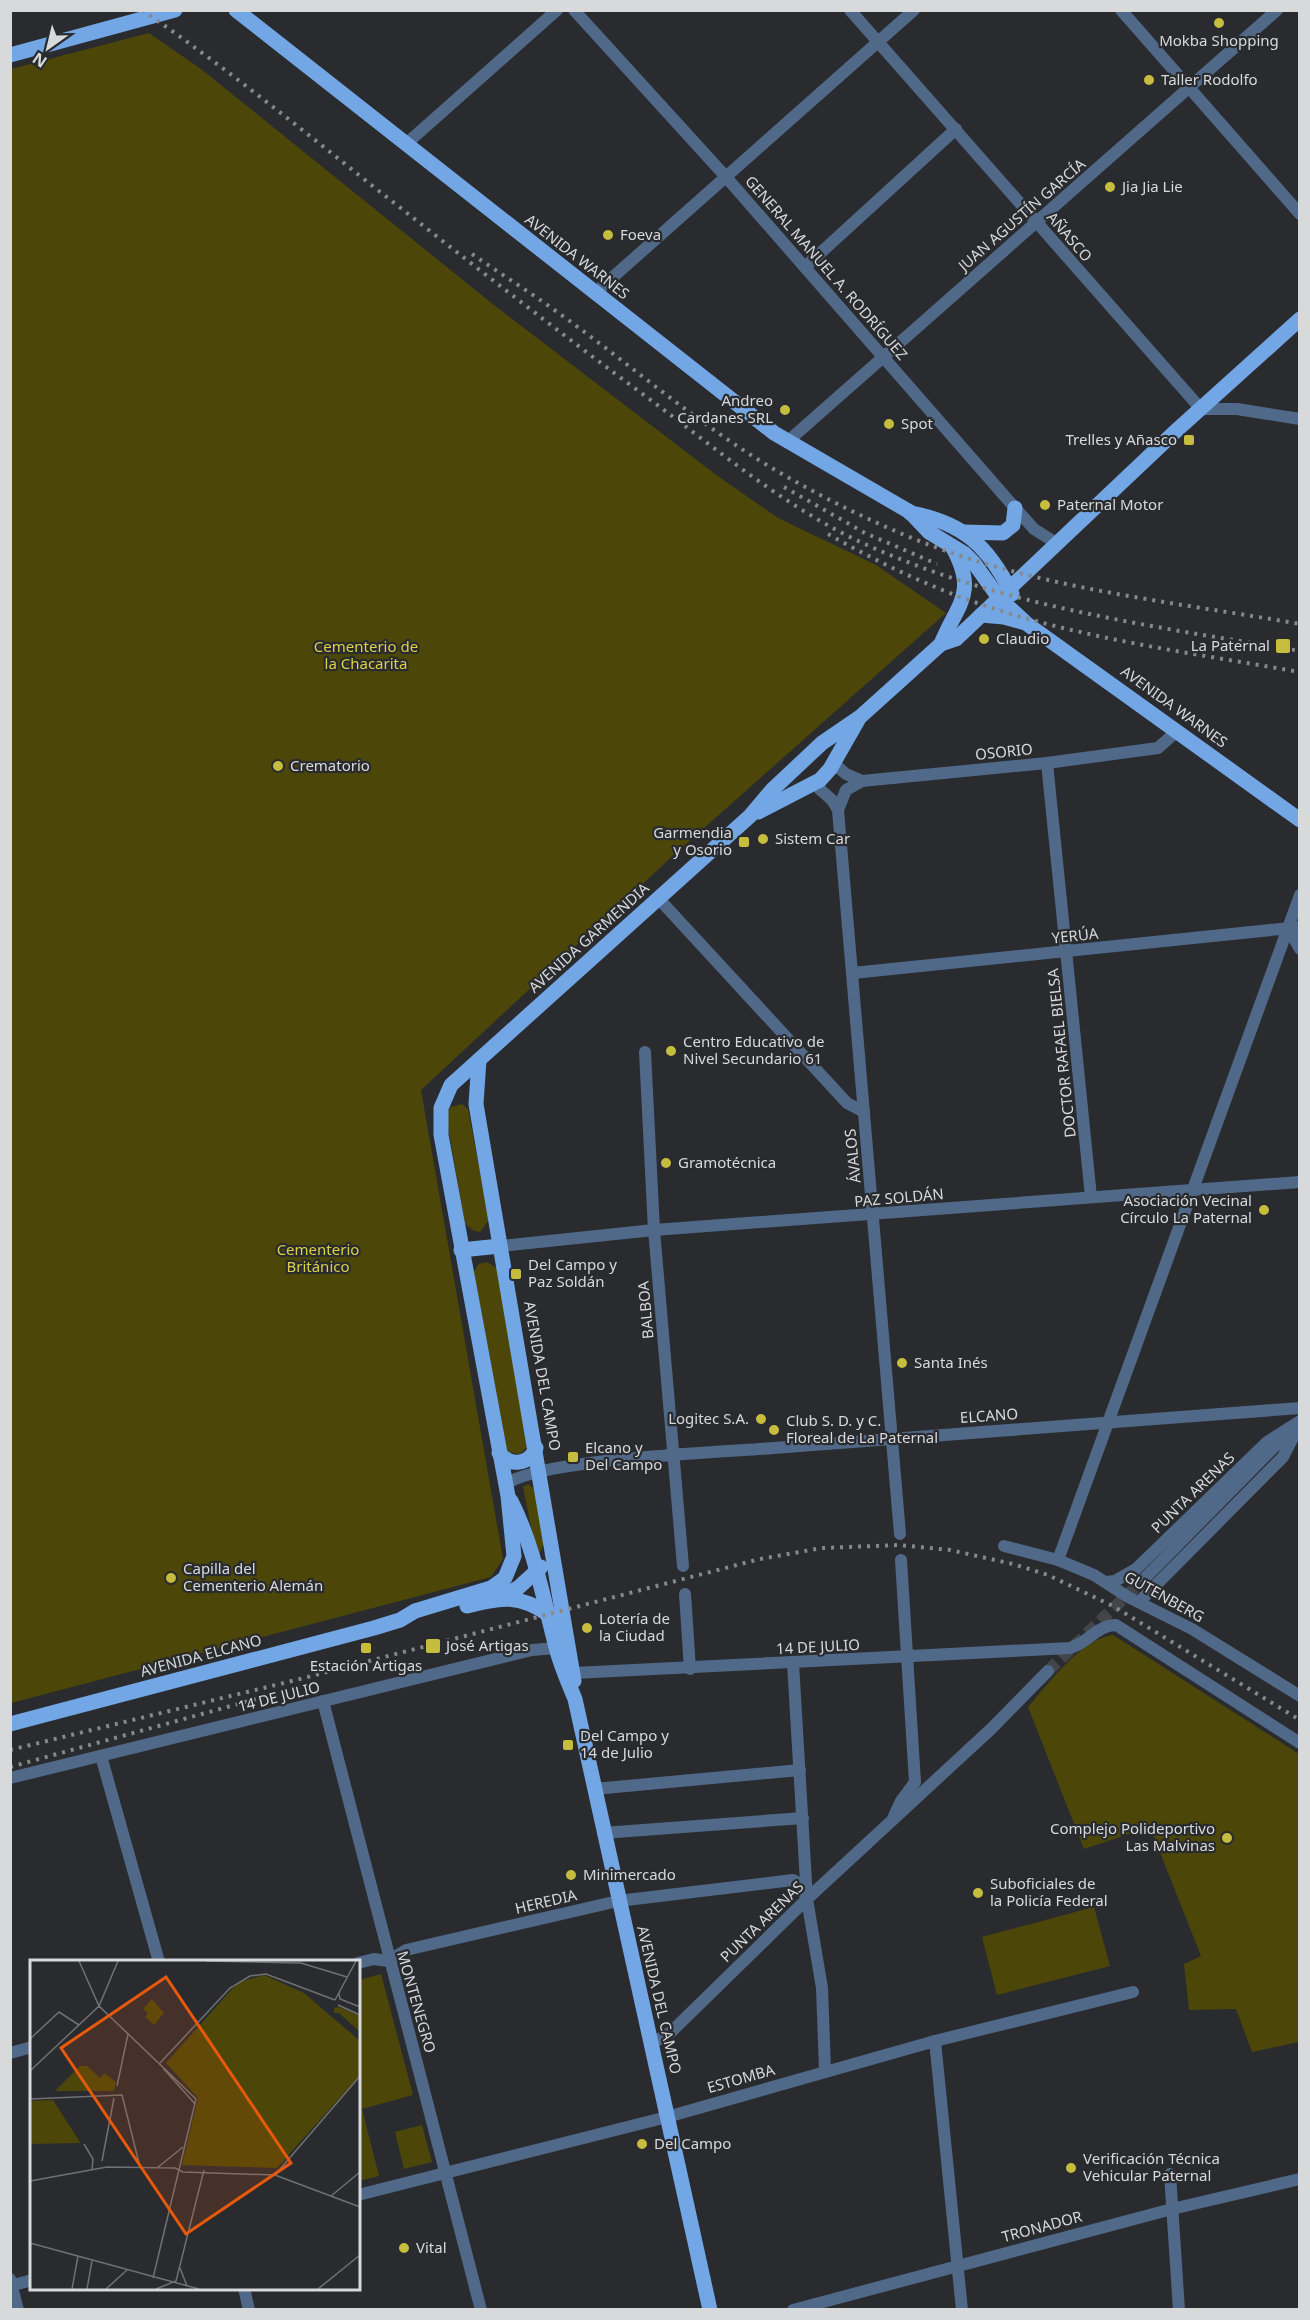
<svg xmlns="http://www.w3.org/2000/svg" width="1310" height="2320" viewBox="0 0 1310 2320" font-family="'Noto Sans',sans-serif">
<rect width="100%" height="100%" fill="#292b2e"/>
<g fill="#4c4708">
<path d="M149,33L201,69L494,305L715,474L778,518L876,565L946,613L677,852L421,1090L503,1559L491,1577L11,1703V69Z"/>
<path d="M462,1104L468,1109L489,1220L480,1232L474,1231L465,1224L446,1116L450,1107Z"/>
<path d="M487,1262L497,1268L528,1446L520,1454L507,1452L473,1273L479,1264Z"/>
<path d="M528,1484L537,1491L546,1537L540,1553L536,1552L523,1487Z"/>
<path d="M1113,1635L1299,1754V2042L1252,2052L1236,2009L1189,2010L1184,1964L1201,1956L1150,1827L1084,1849L1028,1707C1048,1684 1081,1639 1113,1635Z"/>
<path d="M1094,1907L1110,1966L997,1995L982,1937Z"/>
<path d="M381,1974L413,2095L362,2109L379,2176L359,2181V1980Z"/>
<path d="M422,2125L432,2162L404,2169L395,2132Z"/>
</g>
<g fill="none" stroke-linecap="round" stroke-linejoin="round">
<path stroke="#434548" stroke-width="12" stroke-dasharray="12 6" stroke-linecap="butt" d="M1048,1671L1145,1578"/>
<g stroke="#516988" stroke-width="12">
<path d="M574,10L726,177L1015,508L1034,529L1056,543"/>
<path d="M850,10L1201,409H1237L1300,419"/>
<path d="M1121,10L1300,214"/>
<path d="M406,144L557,10"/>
<path d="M805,267L956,129"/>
<path d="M595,293L914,10"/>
<path d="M787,442L1277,10"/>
<path d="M833,763L846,774L862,781L1047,763L1158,748L1177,731"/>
<path d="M1047,763L1091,1197"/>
<path d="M814,784L832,800L838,810L900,1534"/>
<path d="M838,810L846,790L862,781"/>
<path d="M659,899L847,1103L864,1112"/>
<path d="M1288,928L1300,949"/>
<path d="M853,973L1300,927"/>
<path d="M645,1052L654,1230L683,1566"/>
<path d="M500,1246L654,1230L1300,1182"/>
<path d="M505,1485C537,1459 723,1452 774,1448C949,1434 1124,1421 1300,1408"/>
<path d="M1004,1546L1058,1560L1094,1575L1128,1597L1192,1629L1300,1696"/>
<path d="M1058,1560L1300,895"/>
<path d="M1145,1578L1285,1436"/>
<path d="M1106,1582L1115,1581L1136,1569L1267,1442L1300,1421"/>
<path d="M685,1594L690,1669"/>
<path d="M1139,1602L1283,1457L1300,1424"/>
<path d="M793,1663L807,1899L822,1988L825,2070"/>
<path d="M574,1673L1070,1648C1088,1643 1097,1625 1116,1625L1300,1743"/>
<path d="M323,1701L481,2310"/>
<path d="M101,1756L159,1962"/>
<path d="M10,1778L532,1650L556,1648"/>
<path d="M594,1789L800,1770"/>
<path d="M894,1816L901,1801L915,1782L901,1560"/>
<path d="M603,1833L803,1818"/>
<path d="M358,1963L374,1959L388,1961L406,1950L618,1901L793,1880L800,1884L807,1899"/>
<path d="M935,2041L962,2310"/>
<path d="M651,2044L671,2032L807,1899L991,1729L1048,1671"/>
<path d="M10,2053L32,2047"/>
<path d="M1170,2174L1179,2310"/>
<path d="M358,2195L667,2117L935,2041L1133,1992"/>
<path d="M10,2279L18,2310"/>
<path d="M10,2286L32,2280"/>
<path d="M244,2288L249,2310"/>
<path d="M793,2310L1172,2209L1300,2179"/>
</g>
<g stroke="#73a6e5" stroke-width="15">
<path d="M236,10L774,433L910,512L929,532L965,554L974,563L999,598L1027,624L1300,820"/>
<path d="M10,55L175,10"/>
<path d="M910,513C963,522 989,547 1012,594"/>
<path d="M963,532L1003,533L1013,525L1015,508"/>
<path d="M981,615L1004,617L1022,622"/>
<path d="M941,644C957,604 978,594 953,548"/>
<path d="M758,812L820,780L830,769L858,720"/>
<path d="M479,1060L476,1104L574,1681"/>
<path d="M461,1250L500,1246"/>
<path d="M499,1453C510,1467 529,1465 536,1448"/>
<path d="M511,1501C534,1546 543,1598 556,1647C560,1664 568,1682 575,1699L710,2310"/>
<path d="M498,1598L518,1588L541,1567"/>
<path d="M467,1606C500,1597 520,1594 549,1615"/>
<path d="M10,1724L374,1628L400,1620L415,1611L491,1588L505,1578L514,1556L508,1496L441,1135V1108L451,1085L750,816L772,790L822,743L860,717L941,644L956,639L1178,429L1300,319"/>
</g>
<g stroke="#86888a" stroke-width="4" stroke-dasharray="3 6" stroke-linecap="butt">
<path d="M142,10C225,67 301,129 379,191C468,261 557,331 648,398C718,450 787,509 867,545C1004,607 1152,626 1300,651"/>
<path d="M472,254C501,274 531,293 560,314C628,363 691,418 762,462C808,490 857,515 907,536C1031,588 1168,601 1300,624"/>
<path d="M784,487L865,533L937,564"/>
<path d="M828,534C876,561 925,585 977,603C1081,639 1192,653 1300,672"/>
<path d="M10,1750L300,1679L760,1559L822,1548L899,1545L950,1550L1013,1564L1048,1575L1113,1606L1300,1720"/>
<path d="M10,1767L267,1696"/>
</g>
</g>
<g fill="#c6bc3d" stroke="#292b2e" stroke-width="2">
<circle cx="1219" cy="23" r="6"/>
<circle cx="1149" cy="80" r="6"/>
<circle cx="1110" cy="187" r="6"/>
<circle cx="608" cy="235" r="6"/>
<circle cx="785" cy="410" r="6"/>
<circle cx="889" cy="424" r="6"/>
<rect x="1183" y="434" width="12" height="12" rx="3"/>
<circle cx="1045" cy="505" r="6"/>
<circle cx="984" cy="639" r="6"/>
<rect x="1275" y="638" width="16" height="16" rx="3"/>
<circle cx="278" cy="766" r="6"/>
<circle cx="763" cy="839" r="6"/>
<rect x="738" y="836" width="12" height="12" rx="3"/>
<circle cx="671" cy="1051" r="6"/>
<circle cx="666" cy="1163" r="6"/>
<circle cx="1264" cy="1210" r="6"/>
<rect x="510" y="1268" width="12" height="12" rx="3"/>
<circle cx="902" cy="1363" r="6"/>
<circle cx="761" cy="1419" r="6"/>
<circle cx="774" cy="1430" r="6"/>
<rect x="567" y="1451" width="12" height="12" rx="3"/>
<circle cx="171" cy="1578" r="6"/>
<circle cx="587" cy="1628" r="6"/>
<rect x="425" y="1638" width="16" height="16" rx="3"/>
<rect x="360" y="1642" width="12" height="12" rx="3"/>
<rect x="562" y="1739" width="12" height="12" rx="3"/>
<circle cx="1227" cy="1838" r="6"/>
<circle cx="571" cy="1875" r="6"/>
<circle cx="978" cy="1893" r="6"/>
<circle cx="642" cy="2144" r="6"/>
<circle cx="1071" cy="2168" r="6"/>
<circle cx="404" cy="2248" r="6"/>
</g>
<g text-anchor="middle" stroke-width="4.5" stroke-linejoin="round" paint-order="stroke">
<g font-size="15" fill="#d7d9db" stroke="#292b2e" text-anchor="start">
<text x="1219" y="46" text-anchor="middle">Mokba Shopping</text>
<text x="1161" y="85">Taller Rodolfo</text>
<text x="1122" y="192">Jia Jia Lie</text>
<text x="620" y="240">Foeva</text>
<text x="773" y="406" text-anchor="end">Andreo<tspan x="773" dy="17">Cardanes SRL</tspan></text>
<text x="901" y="429">Spot</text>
<text x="1177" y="445" text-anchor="end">Trelles y Añasco</text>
<text x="1057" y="510">Paternal Motor</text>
<text x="996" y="644">Claudio</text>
<text x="1270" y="651" text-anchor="end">La Paternal</text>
<text x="290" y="771">Crematorio</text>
<text x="732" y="838" text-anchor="end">Garmendia<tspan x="732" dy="17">y Osorio</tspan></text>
<text x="775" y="844">Sistem Car</text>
<text x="683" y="1047">Centro Educativo de<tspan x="683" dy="17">Nivel Secundario 61</tspan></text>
<text x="678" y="1168">Gramotécnica</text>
<text x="1252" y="1206" text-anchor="end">Asociación Vecinal<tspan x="1252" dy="17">Círculo La Paternal</tspan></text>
<text x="528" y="1270">Del Campo y<tspan x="528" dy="17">Paz Soldán</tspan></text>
<text x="914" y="1368">Santa Inés</text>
<text x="749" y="1424" text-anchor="end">Logitec S.A.</text>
<text x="786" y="1426">Club S. D. y C.<tspan x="786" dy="17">Floreal de La Paternal</tspan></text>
<text x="585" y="1453">Elcano y<tspan x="585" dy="17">Del Campo</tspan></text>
<text x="183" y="1574">Capilla del<tspan x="183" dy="17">Cementerio Alemán</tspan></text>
<text x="599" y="1624">Lotería de<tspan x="599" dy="17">la Ciudad</tspan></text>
<text x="446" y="1651">José Artigas</text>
<text x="366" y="1671" text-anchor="middle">Estación Artigas</text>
<text x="580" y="1741">Del Campo y<tspan x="580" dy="17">14 de Julio</tspan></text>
<text x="1215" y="1834" text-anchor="end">Complejo Polideportivo<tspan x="1215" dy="17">Las Malvinas</tspan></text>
<text x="583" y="1880">Minimercado</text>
<text x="990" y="1889">Suboficiales de<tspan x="990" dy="17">la Policía Federal</tspan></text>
<text x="654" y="2149">Del Campo</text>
<text x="1083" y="2164">Verificación Técnica<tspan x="1083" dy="17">Vehicular Paternal</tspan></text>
<text x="416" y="2253">Vital</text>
</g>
<g font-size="15" fill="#d7d9db" stroke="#292b2e">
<text transform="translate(1022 215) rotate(-41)" y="5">JUAN AGUSTÍN GARCÍA</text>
<text transform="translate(1069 237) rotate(49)" y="5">AÑASCO</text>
<text transform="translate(577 257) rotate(38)" y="5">AVENIDA WARNES</text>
<text transform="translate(826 268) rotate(49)" y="5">GENERAL MANUEL A. RODRÍGUEZ</text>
<text transform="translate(1174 707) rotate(36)" y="5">AVENIDA WARNES</text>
<text transform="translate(1004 752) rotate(-6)" y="5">OSORIO</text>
<text transform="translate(1075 936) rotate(-6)" y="5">YERÚA</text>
<text transform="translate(589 938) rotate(-42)" y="5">AVENIDA GARMENDIA</text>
<text transform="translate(1062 1053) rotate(-96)" y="5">DOCTOR RAFAEL BIELSA</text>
<text transform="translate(853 1156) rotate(-96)" y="5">ÁVALOS</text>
<text transform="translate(899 1198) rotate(-5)" y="5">PAZ SOLDÁN</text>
<text transform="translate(646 1310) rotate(-95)" y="5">BALBOA</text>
<text transform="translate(542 1376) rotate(80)" y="5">AVENIDA DEL CAMPO</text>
<text transform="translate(989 1416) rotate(-4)" y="5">ELCANO</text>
<text transform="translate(1193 1493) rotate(-44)" y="5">PUNTA ARENAS</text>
<text transform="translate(1164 1597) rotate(29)" y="5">GUTENBERG</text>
<text transform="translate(818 1647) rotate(-3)" y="5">14 DE JULIO</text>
<text transform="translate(201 1656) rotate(-15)" y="5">AVENIDA ELCANO</text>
<text transform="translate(279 1697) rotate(-14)" y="5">14 DE JULIO</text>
<text transform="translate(546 1902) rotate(-13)" y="5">HEREDIA</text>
<text transform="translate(762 1922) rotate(-44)" y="5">PUNTA ARENAS</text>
<text transform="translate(659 2000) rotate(77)" y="5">AVENIDA DEL CAMPO</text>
<text transform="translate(416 2002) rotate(74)" y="5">MONTENEGRO</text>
<text transform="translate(741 2079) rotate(-16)" y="5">ESTOMBA</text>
<text transform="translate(1042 2227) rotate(-15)" y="5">TRONADOR</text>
</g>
<g font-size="15" fill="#dcd144" stroke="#292b2e">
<text x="366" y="652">Cementerio de<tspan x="366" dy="17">la Chacarita</tspan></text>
<text x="318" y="1255">Cementerio<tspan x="318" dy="17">Británico</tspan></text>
</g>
</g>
<g transform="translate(30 1960)">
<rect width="330" height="330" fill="#292b2e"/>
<path d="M234,15L274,33L330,81V115L247,208L152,205L168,138L136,103L202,29L210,22ZM122,39L134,53L124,65L115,57L118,53L113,49ZM309,47L330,56V72L309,53H304V48ZM50,106H57L70,118L74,113L86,122L84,131H25ZM23,140L50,182V183L0,184V141Z" fill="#4c4708"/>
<path fill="none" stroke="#6f7173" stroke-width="1.5" d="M49,1L69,46L166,139L123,318M176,1L271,3L317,17M309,33L310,39L330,47M305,40L326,1M308,45L330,55M0,79L29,52L49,65M130,103L200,28L220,16L236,14L305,40M133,108L165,144M0,111L69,46L88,1M87,126L98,74M0,139L92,135L110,207M54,184L63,199L62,210M72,201L84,138M127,208L153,187M145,208L153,212L245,215L330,247M245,215L330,116M0,221L77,207L146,208M301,236L330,212M0,283L169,329M150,308L157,326M42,329L48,296M57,329L62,301M76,329L97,310M126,329L146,321L174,210M288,329L330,295"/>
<path fill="#e8590c" fill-opacity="0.15" stroke="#e8590c" stroke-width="3" d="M136,17L261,203L156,274L31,88Z"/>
<rect width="330" height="330" fill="none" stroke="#d7d9db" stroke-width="3"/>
</g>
<rect width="1310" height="2320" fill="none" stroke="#d7d9db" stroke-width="24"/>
<g transform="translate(48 48) rotate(214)" stroke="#292b2e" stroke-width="4.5" paint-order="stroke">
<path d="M0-4.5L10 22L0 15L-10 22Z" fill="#d7d9db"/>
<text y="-9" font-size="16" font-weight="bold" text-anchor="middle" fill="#d7d9db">N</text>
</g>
</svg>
